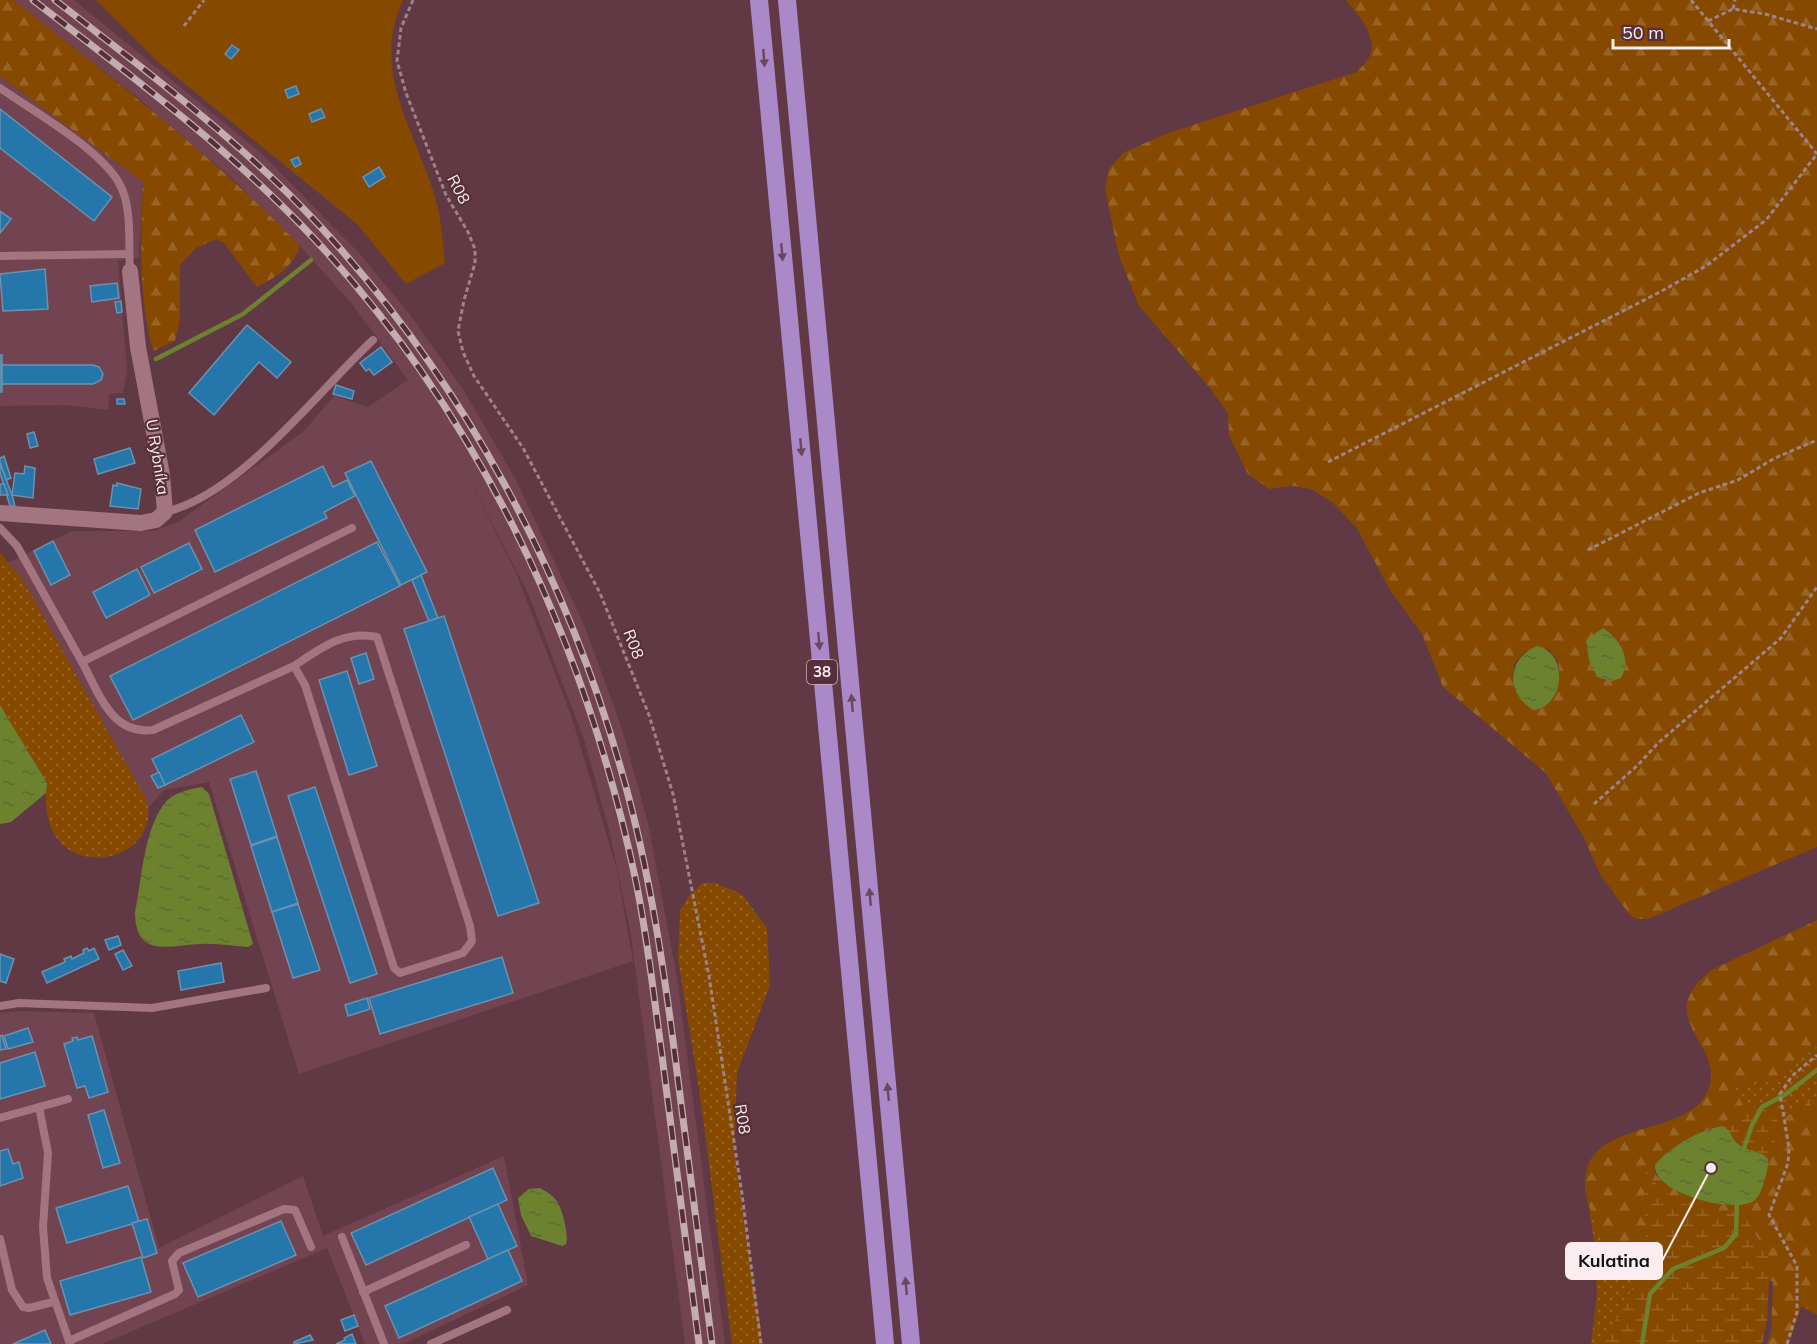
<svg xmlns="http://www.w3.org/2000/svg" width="1817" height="1344" viewBox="0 0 1817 1344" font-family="Mulish,sans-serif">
<defs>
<pattern id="grass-dots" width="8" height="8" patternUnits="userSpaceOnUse" patternTransform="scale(1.5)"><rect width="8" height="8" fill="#854a00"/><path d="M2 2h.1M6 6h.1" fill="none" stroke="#976426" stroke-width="1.8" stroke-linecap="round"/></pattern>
<pattern id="forest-firs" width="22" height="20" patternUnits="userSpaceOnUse" patternTransform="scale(1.5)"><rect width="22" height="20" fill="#854a00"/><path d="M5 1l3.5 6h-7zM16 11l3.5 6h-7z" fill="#976426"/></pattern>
<pattern id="wetland-marsh" width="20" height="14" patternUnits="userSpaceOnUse" patternTransform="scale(1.5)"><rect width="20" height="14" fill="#854a00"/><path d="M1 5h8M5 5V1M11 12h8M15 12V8" fill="none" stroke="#976426"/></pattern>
<pattern id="water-ripples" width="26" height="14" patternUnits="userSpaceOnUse" patternTransform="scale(1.5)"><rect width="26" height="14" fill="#6d822e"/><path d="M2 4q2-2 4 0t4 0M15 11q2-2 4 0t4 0" fill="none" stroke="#5f6a38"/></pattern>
</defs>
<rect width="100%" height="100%" fill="#613944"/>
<g fill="#724351">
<path d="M13,0H74L261,153L359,253L411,316L464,391L516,480L585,627L622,729L648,823L677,978L725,1344H685L631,935L610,834L585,742L528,593L463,466L515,570L572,718L617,870L633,961L299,1074L209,782L164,790L137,821L5,564L72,531H154L178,522L303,432L334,396L368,407L408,380L352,304L300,246L231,177L138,98Z"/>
<path d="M0,76L143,182L139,257L118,261L127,370L123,393L109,394L108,410L66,405L0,406Z"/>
<path d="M21,1011L94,1013L159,1248L303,1176L323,1236L504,1156L528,1285L403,1344H365L327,1248L102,1344H0V1013Z"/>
</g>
<g fill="url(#grass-dots)">
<path d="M0,553L23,580L134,778C138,786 147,798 148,807C156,870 33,887 47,783L0,705Z"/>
<path d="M702,883H716L743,895L767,928L770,985L737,1073L734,1150L763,1344H732L701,1102L678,958L680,911L689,896Z"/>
<path d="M1817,1046V1097L1786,1117L1767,1104L1745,1109L1733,1085L1772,1080Z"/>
<path d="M1585,1186L1591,1206L1616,1254L1629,1257L1636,1277L1625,1306L1620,1344H1591L1597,1295L1594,1240Z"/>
</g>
<g fill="url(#forest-firs)" fill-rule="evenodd">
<path d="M0,0H13C112,78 212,154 300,246C293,267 276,277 257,287L224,243L216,239L196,248L180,265V319L175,341L153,351C138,295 141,239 143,182L0,76Z"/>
<path d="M1346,0H1817V847L1648,919H1637L1630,915L1601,876L1584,838L1546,773L1443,687L1422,634L1390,590L1356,527L1332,502L1311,489L1292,486L1269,489L1248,474L1229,435L1228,413L1205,382L1139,306L1119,256L1105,189L1109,169L1123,153L1165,134L1357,72C1361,67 1370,59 1371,52C1375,32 1357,14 1346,0ZM1549,649L1558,661L1560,675L1512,677L1515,663L1526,651Z"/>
<path d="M1817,920V1046L1772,1080L1733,1085L1745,1109L1767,1104L1786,1117L1817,1097V1315L1801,1306L1789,1344H1767L1771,1332L1773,1282L1752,1275L1625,1306L1636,1277L1629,1257C1615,1253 1600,1244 1597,1229C1593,1215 1585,1199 1585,1185C1583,1116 1691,1140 1709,1088C1724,1042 1650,1018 1712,970ZM1723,1126L1744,1148L1680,1193L1657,1176L1654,1170C1673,1151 1695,1130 1723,1126Z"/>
</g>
<g fill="url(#wetland-marsh)">
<path d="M1758,1109C1772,1110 1776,1115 1780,1128L1768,1159L1765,1155L1737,1144L1723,1126L1714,1127L1738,1114Z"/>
<path d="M1646,1171C1670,1207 1702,1212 1743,1213L1770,1258L1767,1320L1762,1344H1600L1625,1306L1636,1277L1648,1229L1643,1208Z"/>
</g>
<path fill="#854a00" d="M96,0H403C368,75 421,137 438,208C442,226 443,245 445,263L406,284L357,224L158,62Z"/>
<g fill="url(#water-ripples)">
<path d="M1603,628C1620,639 1632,659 1621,678L1612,681L1597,677L1589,660L1586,640Z"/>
<path d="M1537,646C1571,654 1563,708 1533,710C1506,693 1506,659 1537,646Z"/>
<path d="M0,705L47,783L46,793L11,822L0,824Z"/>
<path d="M202,787L209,794L253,944L248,947C232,946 216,943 201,944C169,945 136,959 135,913C142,879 143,833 164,804C172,793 189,789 202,787Z"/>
<path d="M1723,1126C1731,1130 1731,1138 1738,1144C1747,1152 1761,1150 1768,1159C1769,1167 1766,1174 1764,1182C1762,1189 1759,1198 1752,1202C1731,1213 1653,1193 1655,1165C1669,1148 1700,1129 1723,1126Z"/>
<path d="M540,1188C546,1191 552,1195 556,1200C562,1208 569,1235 566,1244L562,1246L531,1236L521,1215L518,1198L529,1189Z"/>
</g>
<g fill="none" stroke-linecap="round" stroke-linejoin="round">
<g stroke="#6d822e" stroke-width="4.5">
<path d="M156,359L243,314L311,260"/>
<path d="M1742,1154L1752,1125L1762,1107L1786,1094L1817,1070"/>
<path d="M1642,1344L1650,1294L1673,1269L1724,1248L1736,1234L1737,1201"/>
</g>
</g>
<g fill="#2476ab" stroke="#6d92ae" stroke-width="1.5">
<path d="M232,45L239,50L231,59L225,54Z"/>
<path d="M296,86L299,94L288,98L285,90Z"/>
<path d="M0,109L112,197L94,221L0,148Z"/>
<path d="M321,109L325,117L312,122L309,114Z"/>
<path d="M298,157L301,164L295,167L291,160Z"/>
<path d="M379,167L385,177L369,187L363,177Z"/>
<path d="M0,211L11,219L0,233Z"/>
<path d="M45,269L48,309L3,311L0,274Z"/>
<path d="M117,283L119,298L92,302L90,286Z"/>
<path d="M121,301L122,312L117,313L115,302Z"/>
<path d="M247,325L291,362L277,378L259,362L214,415L189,393Z"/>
<path d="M381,347L392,362L374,375L369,369L366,371L360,363Z"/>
<rect x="0" y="355" width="2" height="37"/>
<path d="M2,365H93L99,367L103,374L101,380L93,384H2Z"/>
<path d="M336,385L354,391L352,399L333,394Z"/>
<path d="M117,399H124L125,404H117Z"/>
<path d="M34,432L38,446L30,448L27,434Z"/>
<path d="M130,448L135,463L98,474L94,459Z"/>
<path d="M4,456L11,478L6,480L0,463V458Z"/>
<path d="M371,461L427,572L401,585L345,473Z"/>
<path d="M0,463L12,495L15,506H10L0,473Z"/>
<path d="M25,466L35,468L33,498L12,495L15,473L24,474Z"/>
<path d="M323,466L333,487L347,480L355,496L324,512L327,518L215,572L195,530Z"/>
<path d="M117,483L141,489L138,509L110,506L113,485L117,486Z"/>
<path d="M0,484H4L8,495H0Z"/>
<path d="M53,541L70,575L51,585L34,551Z"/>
<path d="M377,542L400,586L133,720L110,676Z"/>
<path d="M189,543L202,569L154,593L141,567Z"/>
<path d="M137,569L150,595L106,618L93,592Z"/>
<path d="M421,575L438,618L429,621L412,580Z"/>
<path d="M444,616L539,903L498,916L404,629Z"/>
<path d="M366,653L374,679L359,684L351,658Z"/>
<path d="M347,671L377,766L349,775L319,680Z"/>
<path d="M241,715L254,742L165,785L152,759Z"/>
<path d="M256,771L277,836L251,845L230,779Z"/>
<path d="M159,772L165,785L158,788L151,776Z"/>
<path d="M315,787L377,974L350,983L288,796Z"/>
<path d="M277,837L298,903L272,912L251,846Z"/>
<path d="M298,904L320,970L293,978L272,912Z"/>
<path d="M118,936L121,945L109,950L105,940Z"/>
<path d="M87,948L89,951L94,948L99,959L47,983L42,972L65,962L64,959L71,956L72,959L84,953L83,950Z"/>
<path d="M123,950L132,966L123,970L115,954Z"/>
<path d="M0,954L14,959L6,983L0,981Z"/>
<path d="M502,957L513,993L380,1034L369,998Z"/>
<path d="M221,963L224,982L181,990L178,971Z"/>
<path d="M367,998L370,1009L348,1016L345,1005Z"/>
<path d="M28,1028L33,1042L8,1049L4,1036Z"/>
<path d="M2,1035L6,1049L0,1050V1036Z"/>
<path d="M92,1036L108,1092L89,1098L85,1086L77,1088L64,1044L73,1041L72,1038L77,1037L78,1040Z"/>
<path d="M35,1052L45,1086L0,1099V1063Z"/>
<path d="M104,1110L120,1163L103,1168L88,1115Z"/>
<path d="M8,1149L13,1164L19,1162L23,1178L0,1186V1151Z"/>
<path d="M493,1168L507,1200L366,1265L351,1233Z"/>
<path d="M128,1186L139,1222L67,1243L56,1208Z"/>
<path d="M498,1204L517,1246L488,1259L469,1217Z"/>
<path d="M147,1219L157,1253L143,1258L132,1223Z"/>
<path d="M281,1221L296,1255L198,1297L183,1263Z"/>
<path d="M508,1250L522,1281L399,1338L385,1306Z"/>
<path d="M141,1257L151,1292L70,1315L60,1281Z"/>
<path d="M354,1315L358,1326L345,1331L341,1320Z"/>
<path d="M45,1330L51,1344H13Z"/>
<path d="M352,1334L356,1344H336L345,1340L344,1338Z"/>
<path d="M310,1335L313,1340L294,1344V1342Z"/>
</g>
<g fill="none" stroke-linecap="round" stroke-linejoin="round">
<g stroke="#a0828a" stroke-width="3" stroke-dasharray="4.5 3" stroke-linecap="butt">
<path d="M413,0L401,28L397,61L406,93L446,195L468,232L475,249V263L464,300L458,331L463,352L474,376L523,448L600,593L649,715L673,794L709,976L742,1194L761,1344"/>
<path d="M1691,0L1817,154"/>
<path d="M1733,9L1735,0"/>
<path d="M1708,21L1733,9L1765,14L1817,29"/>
<path d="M184,26L204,0"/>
<path d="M1328,462L1660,292L1706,266L1766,220L1817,154"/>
<path d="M1588,550L1699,493L1738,480L1775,458L1817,440"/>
<path d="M1594,804L1638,765L1658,743L1781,638L1817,587"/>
<path d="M1787,1344L1797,1312V1266L1769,1215L1788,1163L1789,1148L1780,1094L1792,1076L1817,1055"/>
</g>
<g stroke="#a27580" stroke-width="8">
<path d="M0,88C33,111 100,149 119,183C133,207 128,244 130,271"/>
<path d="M0,256L129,254"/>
<path d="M165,512C240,495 317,392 373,340"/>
<path d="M0,528L17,546L82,662L352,528"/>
<path d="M82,662C99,693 111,735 153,730L294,666L305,685L394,968L400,973L463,953L472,941L470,926L377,637C344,630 321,648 294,666"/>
<path d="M0,1006L19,1003L152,1008L266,988"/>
<path d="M39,1107L48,1153L43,1227L47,1278L70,1344"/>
<path d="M0,1118L68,1099"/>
<path d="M342,1237L384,1344"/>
<path d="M0,1239L12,1290L23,1307L29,1308L53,1302"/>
<path d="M363,1292L466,1245"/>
<path d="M69,1341L175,1294L179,1290L172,1261L179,1253L284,1209L295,1210L311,1247"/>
<path d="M431,1344L507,1310"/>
</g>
<path stroke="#a27580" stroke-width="16" d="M0,513L141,523L156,520L165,512L162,475L138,347L130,271"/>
<g stroke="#ab89c8" stroke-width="18">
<path d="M759,0L885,1344"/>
<path d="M787,0L911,1344"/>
</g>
<g stroke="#c4adb2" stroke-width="7">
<g id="rail">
<path d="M33,0C126,72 221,142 303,227C475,405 584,637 635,877C647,933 653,991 661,1048C674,1146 686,1245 699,1344"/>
<path d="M55,0C145,70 238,139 317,223C463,380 567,574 624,780C650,873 664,969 676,1064C688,1158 700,1251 712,1344"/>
</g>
</g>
<use href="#rail" stroke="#562f3a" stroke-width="4.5" stroke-dasharray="14" stroke-linecap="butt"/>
</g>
<defs><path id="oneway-solid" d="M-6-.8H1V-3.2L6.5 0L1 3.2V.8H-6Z" transform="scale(1.5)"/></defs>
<g fill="#6b465e">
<use href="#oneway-solid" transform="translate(764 58) rotate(85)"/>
<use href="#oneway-solid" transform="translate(782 252) rotate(85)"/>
<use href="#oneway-solid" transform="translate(801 447) rotate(85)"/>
<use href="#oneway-solid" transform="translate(819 641) rotate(85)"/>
<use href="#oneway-solid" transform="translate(852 703) rotate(-95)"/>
<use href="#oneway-solid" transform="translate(870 897) rotate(-95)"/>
<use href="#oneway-solid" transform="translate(888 1092) rotate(-95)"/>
<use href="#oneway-solid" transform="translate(906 1286) rotate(-95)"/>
</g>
<g text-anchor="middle" stroke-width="4.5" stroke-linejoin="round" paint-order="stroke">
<rect fill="#562f3a" stroke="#cab3b9" stroke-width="1.5" x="807" y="660" width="30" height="24" rx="4.5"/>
<g font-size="15" font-weight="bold" fill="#fbecef">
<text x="822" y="677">38</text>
</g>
<g font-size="16" fill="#fbecef" stroke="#562f3a">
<text transform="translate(459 189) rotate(63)" y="6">R08</text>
<text transform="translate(158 457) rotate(81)" y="6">U Rybníka</text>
<text transform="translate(634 644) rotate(69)" y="6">R08</text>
<text transform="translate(743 1119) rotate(81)" y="6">R08</text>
</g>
</g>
<path fill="none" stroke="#fbecef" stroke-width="2" d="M1711 1168L1662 1261"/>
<circle fill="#fbecef" stroke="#562f3a" stroke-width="2" cx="1711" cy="1168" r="6"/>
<rect fill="#fbecef" stroke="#fbecef" stroke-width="2" x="1566" y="1243" width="96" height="36" rx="6"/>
<g font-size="18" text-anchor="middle" font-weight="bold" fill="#111">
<text x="1614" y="1267">Kulatina</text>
</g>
<path d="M1613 39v9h116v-9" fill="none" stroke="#fbecef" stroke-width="3"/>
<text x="1622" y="39" font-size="18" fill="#fbecef" stroke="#562f3a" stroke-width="4.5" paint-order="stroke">50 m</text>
</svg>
